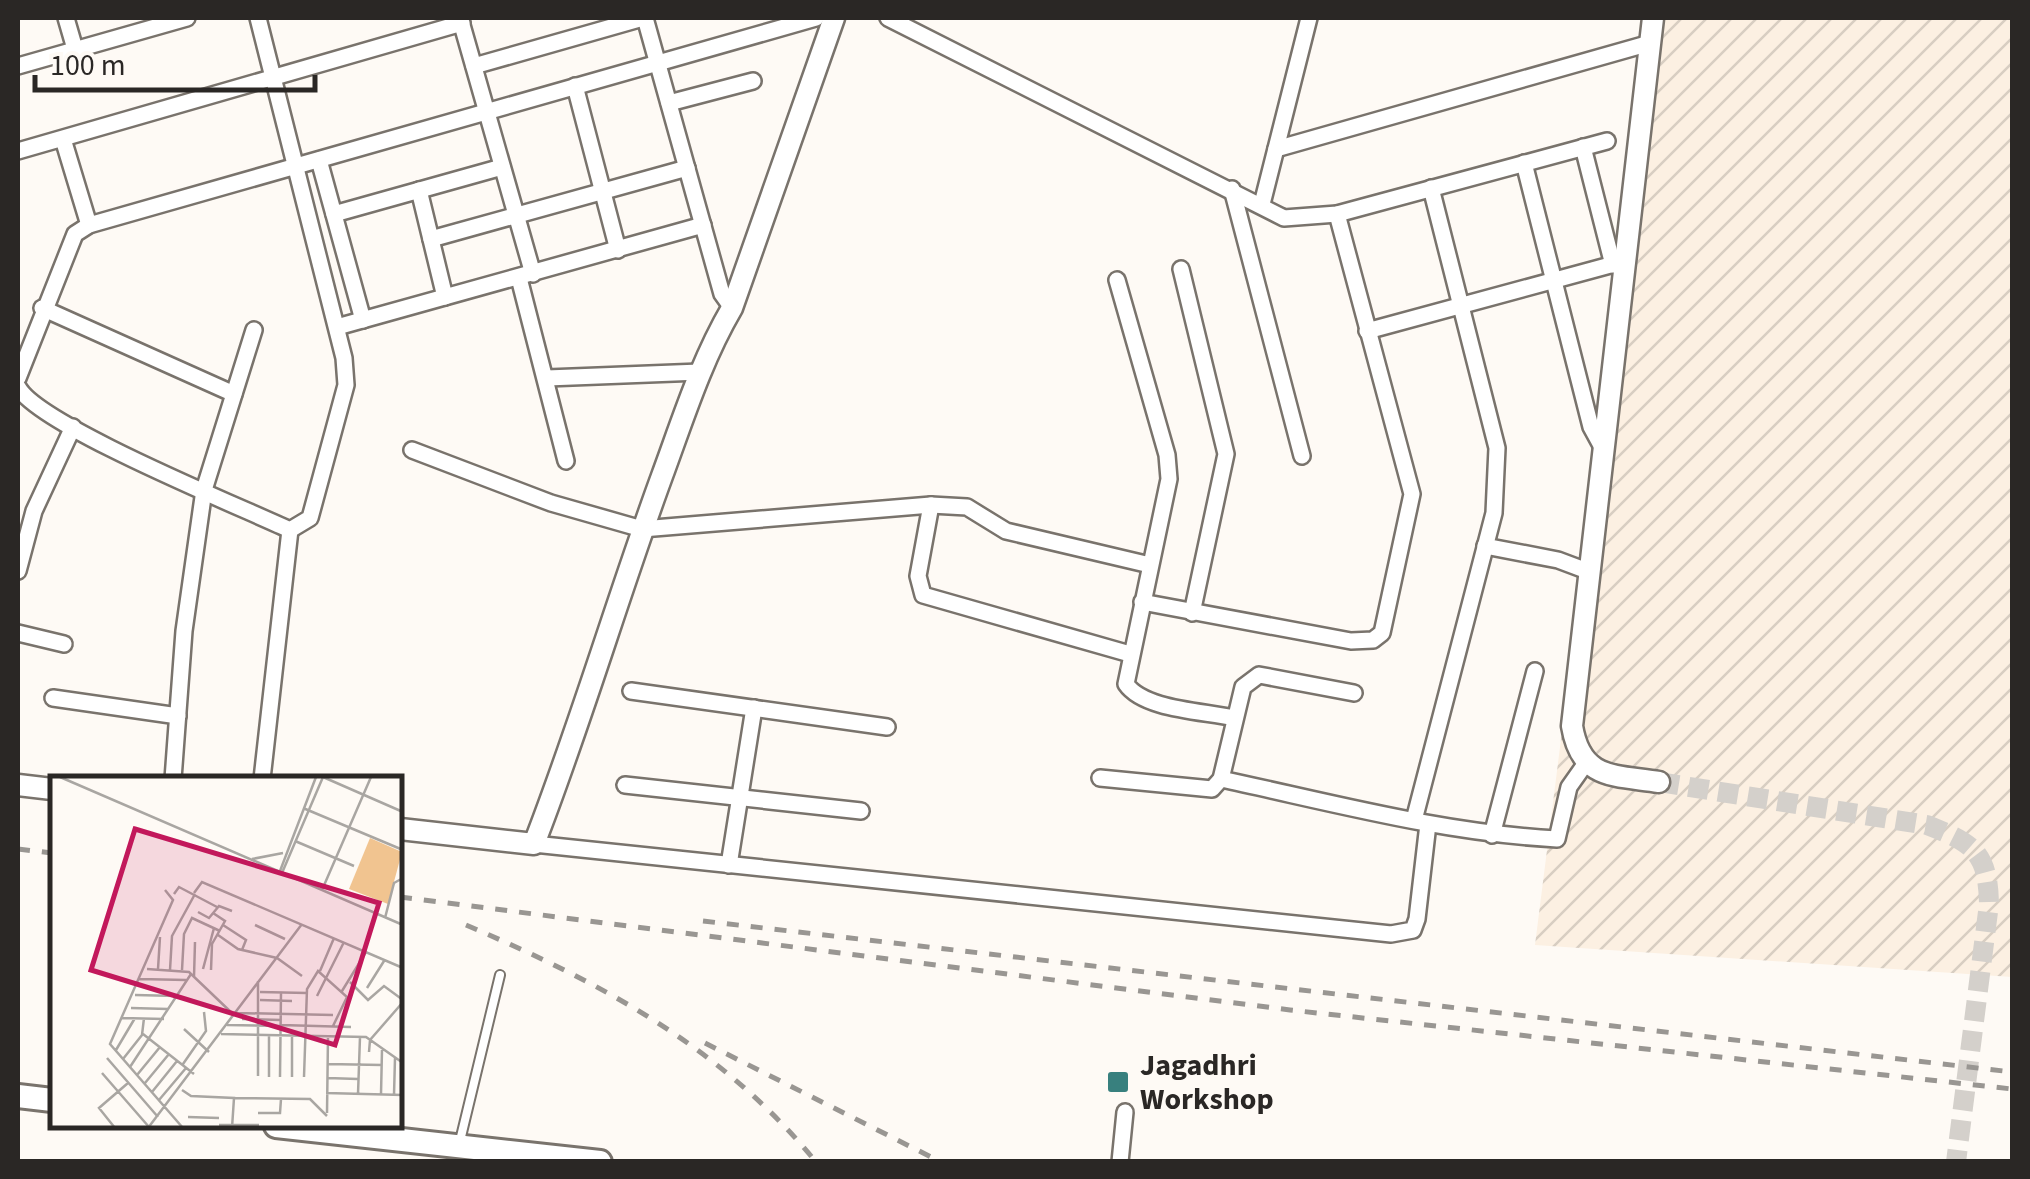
<svg xmlns="http://www.w3.org/2000/svg" width="2030" height="1179" viewBox="0 0 2030 1179" font-family="'Source Sans 3',sans-serif">
<defs>
<pattern id="industrial-furrows" width="10" height="10" patternUnits="userSpaceOnUse" patternTransform="scale(2.5)"><rect width="10" height="10" fill="#fcf0e2"/><path d="M-1 1l2-2M0 10L10 0M9 11l2-2" fill="none" stroke="#d8cec2"/></pattern>
</defs>
<rect width="100%" height="100%" fill="#fefaf5"/>
<path fill="url(#industrial-furrows)" d="M1645,18H2012V977L1535,945L1602,415Z"/>
<g fill="none" stroke-linecap="round" stroke-linejoin="round">
<path stroke="#d4d0cb" stroke-width="20" stroke-dasharray="20 10" stroke-linecap="butt" d="M1659,782L1927,825C1973,843 1988,852 1989,904L1956,1162"/>
<g stroke="#79736c" stroke-width="12">
<path id="service" d="M459,1145L500,975"/>
</g>
<g stroke="#79736c" stroke-width="20">
<g id="minor">
<path d="M66,18L75,49"/>
<path d="M460,18L533,274"/>
<path d="M645,18L722,294L732,308"/>
<path d="M888,18L1284,218L1337,214L1607,141"/>
<path d="M18,66L187,18"/>
<path d="M474,66L643,18"/>
<path d="M575,86L618,250"/>
<path d="M669,103L753,81"/>
<path d="M63,139L89,225"/>
<path d="M1583,147L1613,265"/>
<path d="M1276,149L1650,43"/>
<path d="M18,151L462,23"/>
<path d="M319,160L363,320"/>
<path d="M1524,163L1591,427L1603,449"/>
<path d="M1232,189L1302,456"/>
<path d="M419,190L445,297"/>
<path d="M1262,204L1309,18"/>
<path d="M334,214L502,167"/>
<path d="M431,239L687,168"/>
<path d="M1181,269L1226,454L1192,613"/>
<path d="M519,278L566,461"/>
<path d="M1117,280L1167,455L1169,479L1126,684C1144,710 1204,711 1234,718"/>
<path d="M42,308L234,394"/>
<path d="M337,327L703,225"/>
<path d="M1367,331L1625,261"/>
<path d="M18,378L75,234L89,225L816,18"/>
<path d="M547,378L700,372"/>
<path d="M18,387C38,425 241,507 290,530L310,518L346,385L344,358L258,18"/>
<path d="M412,450L551,503L642,529L931,505L967,507L1006,531L1150,565"/>
<path d="M931,505L918,576L923,595L1130,654"/>
<path d="M1485,546L1558,560L1590,572"/>
<path d="M18,571L34,511L73,427"/>
<path d="M1142,602L1351,641L1373,640L1382,633L1412,494L1337,214"/>
<path d="M18,633L64,644"/>
<path d="M631,691L887,727"/>
<path d="M53,698L178,716"/>
<path d="M1100,778L1212,789L1221,779L1243,687L1259,675L1354,693"/>
<path d="M173,779L184,631L204,490L254,330"/>
<path d="M262,779L290,530"/>
<path d="M1221,779C1333,803 1443,833 1557,839L1569,787L1586,763"/>
<path d="M625,785L861,811"/>
<path d="M1414,820L1494,513L1497,448L1431,188"/>
<path d="M1492,835L1535,671"/>
<path d="M534,844L1391,934L1413,930L1417,919L1428,824"/>
<path d="M729,865L754,708"/>
<path d="M1120,1162L1125,1112"/>
</g>
</g>
<g stroke="#79736c" stroke-width="25">
<g id="tertiary">
<path d="M1653,18L1572,726C1581,780 1614,775 1659,782"/>
<path d="M18,785L52,789"/>
<path d="M400,829L534,844C581,723 617,599 662,476C683,419 701,361 732,308L834,18"/>
</g>
</g>
<g stroke="#79736c" stroke-width="28">
<g id="secondary">
<path d="M18,1096L52,1100"/>
<path d="M276,1126L600,1162"/>
</g>
</g>
<use href="#service" stroke="#fff" stroke-width="8"/>
<use href="#minor" stroke="#fff" stroke-width="15"/>
<use href="#tertiary" stroke="#fff" stroke-width="20"/>
<use href="#secondary" stroke="#fff" stroke-width="22"/>
<g stroke="#999692" stroke-width="5" stroke-dasharray="12 12" stroke-linecap="butt">
<path d="M18,849L52,853"/>
<path d="M400,897L1290,1010L2012,1089"/>
<path d="M703,921L2012,1072"/>
<path d="M466,925C600,982 722,1047 816,1162"/>
<path d="M705,1043L941,1162"/>
</g>
</g>
<rect fill="#38807e" stroke="#fefaf5" stroke-width="4" x="1106" y="1070" width="24" height="24" rx="5"/>
<g text-anchor="middle" stroke-width="8" stroke-linejoin="round" paint-order="stroke">
<g font-size="30" font-weight="bold" fill="#2a2725" stroke="#fefaf5" text-anchor="start">
<text x="1140" y="1075">Jagadhri<tspan x="1140" dy="34">Workshop</tspan></text>
</g>
</g>
<g transform="translate(50 776)">
<rect width="352" height="352" fill="#fefaf5"/>
<path d="M320,62L352,76L338,128L299,113Z" fill="#f1c490"/>
<path fill="none" stroke="#a9a6a2" stroke-width="2.5" d="M10,1L353,149M273,1L353,36M253,32L353,74M245,65L304,90M202,83L233,77M230,95L266,1M232,97L273,1M115,114L123,124L60,268L133,352M272,114L321,1M144,117L152,106L353,192M124,118L129,111L167,131M148,136L159,142L169,130L182,135M335,142L344,107L353,102M173,149L196,164L192,174M205,149L235,163M168,159L188,173L227,182L252,200M97,193L139,196L184,239M108,193L110,161M153,193L164,152M120,194L122,160L145,118M132,194L134,158L142,142L170,155M161,194L162,168L175,145L163,137M270,195L284,162M144,201L145,166M89,203L136,204M300,206L318,224L334,210L353,224M317,212L334,185M292,215L316,176M210,216L257,217M85,219L127,220M267,220L294,166M210,224L242,225M81,232L118,233M186,237L283,239M72,242L114,243M192,243L231,244M177,249L231,250M231,249L301,251M134,253L159,276M93,258L144,298M171,258L316,261L353,287M66,274L85,242M319,276L320,264L353,226M57,282L108,341M73,283L92,259L94,242M133,288L156,255L154,236M277,288L332,289M80,291L141,198M52,297L99,351M87,299L110,271M208,300V205M219,301V259M230,301L231,217M242,301V260M254,301L257,213L268,195L297,221L283,250M277,302L308,303M95,307L119,278M132,314L141,320L184,322L182,352M102,316L127,285M276,317L353,319M308,318L310,261M331,318L332,274M344,319L345,282M184,322L260,323L277,340M109,324L136,292M208,337H230L231,323M277,337L278,260M138,341L169,342M169,349H209M65,352L49,332L78,307M98,352L252,148"/>
<path fill="#c2185b" fill-opacity="0.15" stroke="#c2185b" stroke-width="5" d="M85,53L329,127L285,269L41,194Z"/>
<rect width="352" height="352" fill="none" stroke="#2a2725" stroke-width="5"/>
</g>
<rect width="2030" height="1179" fill="none" stroke="#2a2725" stroke-width="40"/>
<path d="M35 75v15h280v-15" fill="none" stroke="#2a2725" stroke-width="5"/>
<text x="50" y="75" font-size="30" fill="#2a2725" stroke="#fefaf5" stroke-width="8" paint-order="stroke">100 m</text>
</svg>
